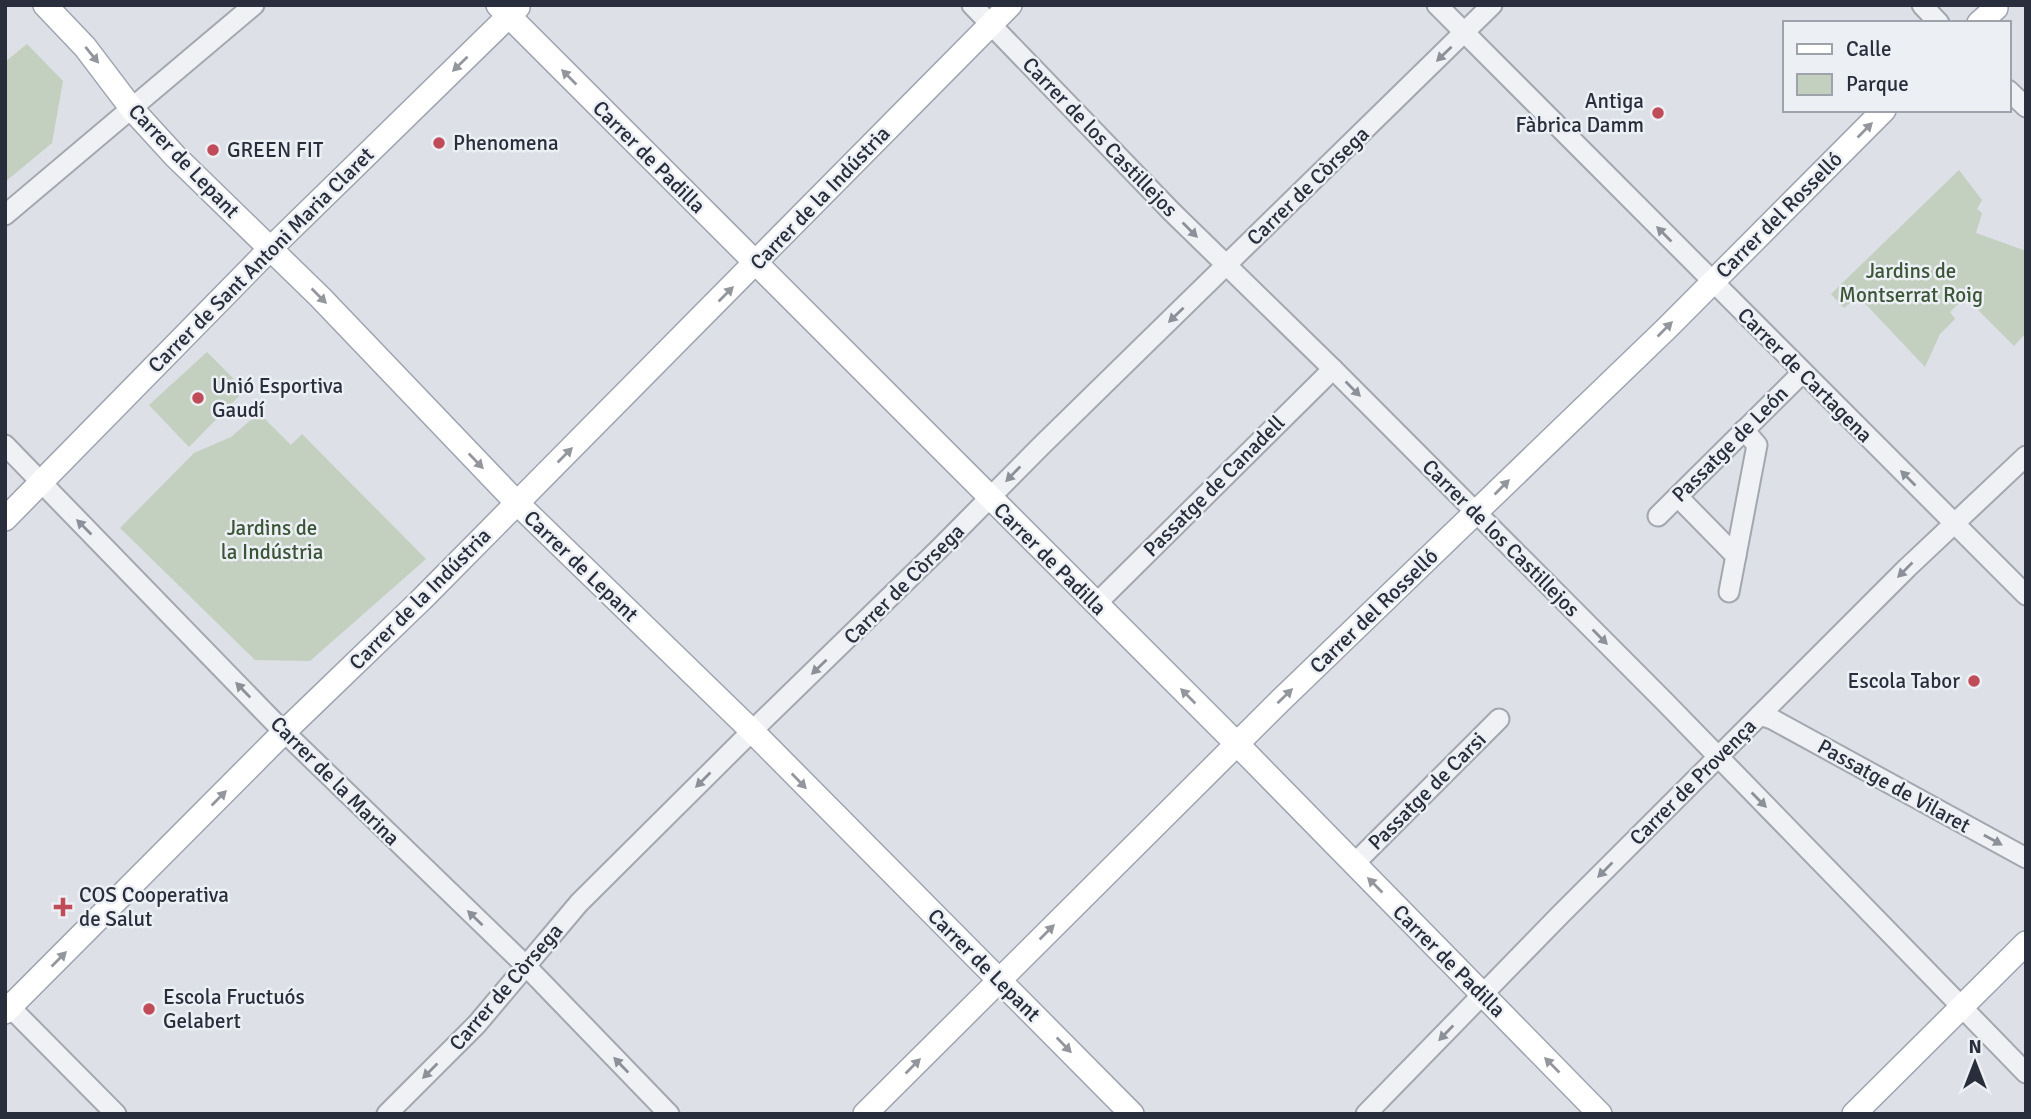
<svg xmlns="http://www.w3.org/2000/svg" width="2031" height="1119" viewBox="0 0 2031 1119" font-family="Signika,sans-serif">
<rect width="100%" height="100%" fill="#dde0e6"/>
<g fill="#c3cfbf">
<path d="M27,44L63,81L52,143L5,182V62Z"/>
<path d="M1959,170L1982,200L1977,209L1982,213L1976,233L2026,251V333L2014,346L1965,297L1950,312L1955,319L1940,334L1925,367L1858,296L1844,308L1831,294Z"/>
<path d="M207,352L245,390L189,447L149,405Z"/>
<path d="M259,413L291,445L302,434L426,559L310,661L255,660L120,528L194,453L231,437Z"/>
</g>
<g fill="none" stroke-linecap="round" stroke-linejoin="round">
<g stroke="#a3a7af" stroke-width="23">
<g id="minor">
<path d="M972,5L1172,212L1333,369L1665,702L2026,1073"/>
<path d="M1437,5L2026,595"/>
<path d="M1922,5L1939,23"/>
<path d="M2008,90L2026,107"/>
<path d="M5,215L254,5"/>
<path d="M5,445L277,725L525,965L669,1114"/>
<path d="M1678,497L1736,556"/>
<path d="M1658,516L1802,373"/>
<path d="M1729,592L1757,445L1744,430"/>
<path d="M1096,604L1333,369"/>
<path d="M1760,715L1772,719L2026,858"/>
<path d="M1354,864L1499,719"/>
<path d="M5,1002L116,1114"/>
<path d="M387,1114L477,1024L579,903L752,731L940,548L1041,446L1492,5"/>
<path d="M1366,1114L1561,914L1907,568L2026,456"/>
</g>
</g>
<g stroke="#9ea4b0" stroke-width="26">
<g id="major">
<path d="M45,5L85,47L132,109L175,156L320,297L517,503L752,731L1132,1114"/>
<path d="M498,5L1237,744L1600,1114"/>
<path d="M1979,23L1996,8"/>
<path d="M5,519L270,249L518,7"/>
<path d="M5,1012L284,732L422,599L1010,5"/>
<path d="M865,1114L1279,702L1667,328L1884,110"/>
<path d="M1854,1114L2026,943"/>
</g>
</g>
<use href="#minor" stroke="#f0f1f4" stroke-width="19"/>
<use href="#major" stroke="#fff" stroke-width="23"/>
</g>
<defs><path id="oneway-solid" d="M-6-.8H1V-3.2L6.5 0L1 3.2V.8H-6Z" transform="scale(1.75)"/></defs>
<g fill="#8c9098">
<use href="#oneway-solid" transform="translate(1444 54) rotate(136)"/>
<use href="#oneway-solid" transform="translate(1190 230) rotate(45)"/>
<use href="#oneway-solid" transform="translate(1664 234) rotate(-135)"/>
<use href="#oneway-solid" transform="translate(1176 315) rotate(136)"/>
<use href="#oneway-solid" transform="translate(1353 389) rotate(45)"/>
<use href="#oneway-solid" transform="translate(1013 474) rotate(134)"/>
<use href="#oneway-solid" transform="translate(1908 478) rotate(-135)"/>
<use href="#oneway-solid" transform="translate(84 527) rotate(-135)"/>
<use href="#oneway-solid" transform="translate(1905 570) rotate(135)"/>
<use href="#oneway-solid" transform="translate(1600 637) rotate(45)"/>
<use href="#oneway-solid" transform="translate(819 667) rotate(136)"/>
<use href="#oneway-solid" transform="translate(243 690) rotate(-134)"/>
<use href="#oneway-solid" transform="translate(703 780) rotate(135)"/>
<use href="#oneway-solid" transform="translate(1759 800) rotate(45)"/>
<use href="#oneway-solid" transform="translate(1993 840) rotate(29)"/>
<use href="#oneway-solid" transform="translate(1605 870) rotate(135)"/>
<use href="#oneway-solid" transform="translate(475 918) rotate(-136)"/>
<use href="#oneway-solid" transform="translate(1446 1033) rotate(134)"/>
<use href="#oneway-solid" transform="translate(621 1065) rotate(-134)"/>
<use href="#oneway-solid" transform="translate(430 1071) rotate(135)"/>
</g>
<g fill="#94969d">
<use href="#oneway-solid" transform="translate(92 55) rotate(51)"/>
<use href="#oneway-solid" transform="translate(460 64) rotate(136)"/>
<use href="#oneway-solid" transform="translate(569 77) rotate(-135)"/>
<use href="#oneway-solid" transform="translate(1865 130) rotate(-45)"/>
<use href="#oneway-solid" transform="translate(726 294) rotate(-45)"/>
<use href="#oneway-solid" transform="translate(319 296) rotate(45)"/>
<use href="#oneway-solid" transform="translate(1665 329) rotate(-45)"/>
<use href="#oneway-solid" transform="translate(565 455) rotate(-45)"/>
<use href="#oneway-solid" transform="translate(476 461) rotate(46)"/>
<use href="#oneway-solid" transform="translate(1502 487) rotate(-45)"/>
<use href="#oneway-solid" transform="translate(1188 696) rotate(-135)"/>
<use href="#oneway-solid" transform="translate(1285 696) rotate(-44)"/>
<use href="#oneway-solid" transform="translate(799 781) rotate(46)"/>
<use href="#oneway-solid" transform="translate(219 798) rotate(-45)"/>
<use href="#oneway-solid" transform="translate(1375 885) rotate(-135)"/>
<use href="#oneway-solid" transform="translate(1047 932) rotate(-45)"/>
<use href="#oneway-solid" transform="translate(59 959) rotate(-45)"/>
<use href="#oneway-solid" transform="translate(1064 1045) rotate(46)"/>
<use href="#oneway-solid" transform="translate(1552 1065) rotate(-135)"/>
<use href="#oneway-solid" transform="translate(913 1066) rotate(-45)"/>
</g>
<g fill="#c14c59" stroke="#eceff4" stroke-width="2.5">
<circle cx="1658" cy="113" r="7"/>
<circle cx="439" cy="143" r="7"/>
<circle cx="213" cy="150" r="7"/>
<circle cx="198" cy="398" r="7"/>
<circle cx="1974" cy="681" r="7"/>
<path d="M59.5 896.5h7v7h7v7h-7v7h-7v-7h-7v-7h7z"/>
<circle cx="149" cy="1009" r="7"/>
</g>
<g text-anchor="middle" stroke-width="5" stroke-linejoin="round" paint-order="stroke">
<g font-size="21" fill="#282e3b" stroke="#eceff4" text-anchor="start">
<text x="1644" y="108" text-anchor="end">Antiga<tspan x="1644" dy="24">Fàbrica Damm</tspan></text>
<text x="453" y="150">Phenomena</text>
<text x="227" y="157">GREEN FIT</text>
<text x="212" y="393">Unió Esportiva<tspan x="212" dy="24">Gaudí</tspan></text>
<text x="1960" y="688" text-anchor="end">Escola Tabor</text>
<text x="79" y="902">COS Cooperativa<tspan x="79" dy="24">de Salut</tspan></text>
<text x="163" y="1004">Escola Fructuós<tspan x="163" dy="24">Gelabert</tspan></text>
</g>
<g font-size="21" fill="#282e3b" stroke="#eceff4">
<text transform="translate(1100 137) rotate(46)" y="7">Carrer de los Castillejos</text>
<text transform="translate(649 157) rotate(45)" y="7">Carrer de Padilla</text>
<text transform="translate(184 161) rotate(46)" y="7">Carrer de Lepant</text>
<text transform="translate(1308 186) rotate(-44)" y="7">Carrer de Còrsega</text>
<text transform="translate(820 198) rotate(-46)" y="7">Carrer de la Indústria</text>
<text transform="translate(1779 215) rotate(-45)" y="7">Carrer del Rosselló</text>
<text transform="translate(261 260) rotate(-45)" y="7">Carrer de Sant Antoni Maria Claret</text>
<text transform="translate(1805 375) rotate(45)" y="7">Carrer de Cartagena</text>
<text transform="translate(1730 444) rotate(-45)" y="7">Passatge de León</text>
<text transform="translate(1214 486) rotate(-45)" y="7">Passatge de Canadell</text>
<text transform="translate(1501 538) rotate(45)" y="7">Carrer de los Castillejos</text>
<text transform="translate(1050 559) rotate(45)" y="7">Carrer de Padilla</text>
<text transform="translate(581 566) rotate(44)" y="7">Carrer de Lepant</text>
<text transform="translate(904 584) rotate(-45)" y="7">Carrer de Còrsega</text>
<text transform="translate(420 599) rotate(-45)" y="7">Carrer de la Indústria</text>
<text transform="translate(1374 611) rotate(-44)" y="7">Carrer del Rosselló</text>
<text transform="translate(335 781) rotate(45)" y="7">Carrer de la Marina</text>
<text transform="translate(1693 782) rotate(-45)" y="7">Carrer de Provença</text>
<text transform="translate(1894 786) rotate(29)" y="7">Passatge de Vilaret</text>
<text transform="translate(1427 791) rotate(-45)" y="7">Passatge de Carsi</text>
<text transform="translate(1449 961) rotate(45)" y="7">Carrer de Padilla</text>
<text transform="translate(984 965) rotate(45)" y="7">Carrer de Lepant</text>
<text transform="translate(506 987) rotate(-49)" y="7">Carrer de Còrsega</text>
</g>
<g font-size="21" fill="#3b5537" stroke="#eceff4">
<text x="1911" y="278">Jardins de<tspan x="1911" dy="24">Montserrat Roig</tspan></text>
<text x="272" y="535">Jardins de<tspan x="272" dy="24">la Indústria</tspan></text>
</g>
</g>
<rect width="2031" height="1119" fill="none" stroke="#282e3b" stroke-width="14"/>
<rect x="1783" y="21" width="228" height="91" fill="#eceff4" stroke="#9ea2aa" stroke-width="2"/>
<rect x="1797" y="44" width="35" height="10" fill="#ffffff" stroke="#9ea2aa" stroke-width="2"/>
<text x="1846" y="56" font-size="21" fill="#282e3b">Calle</text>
<rect x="1797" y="74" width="35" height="21" fill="#c3cfbf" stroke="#9ea2aa" stroke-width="2"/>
<text x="1846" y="91" font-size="21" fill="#282e3b">Parque</text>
<g transform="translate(1975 1063)" stroke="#eceff4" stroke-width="5" paint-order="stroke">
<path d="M0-5L12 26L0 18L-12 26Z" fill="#282e3b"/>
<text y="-10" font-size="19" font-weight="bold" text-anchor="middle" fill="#282e3b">N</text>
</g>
</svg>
